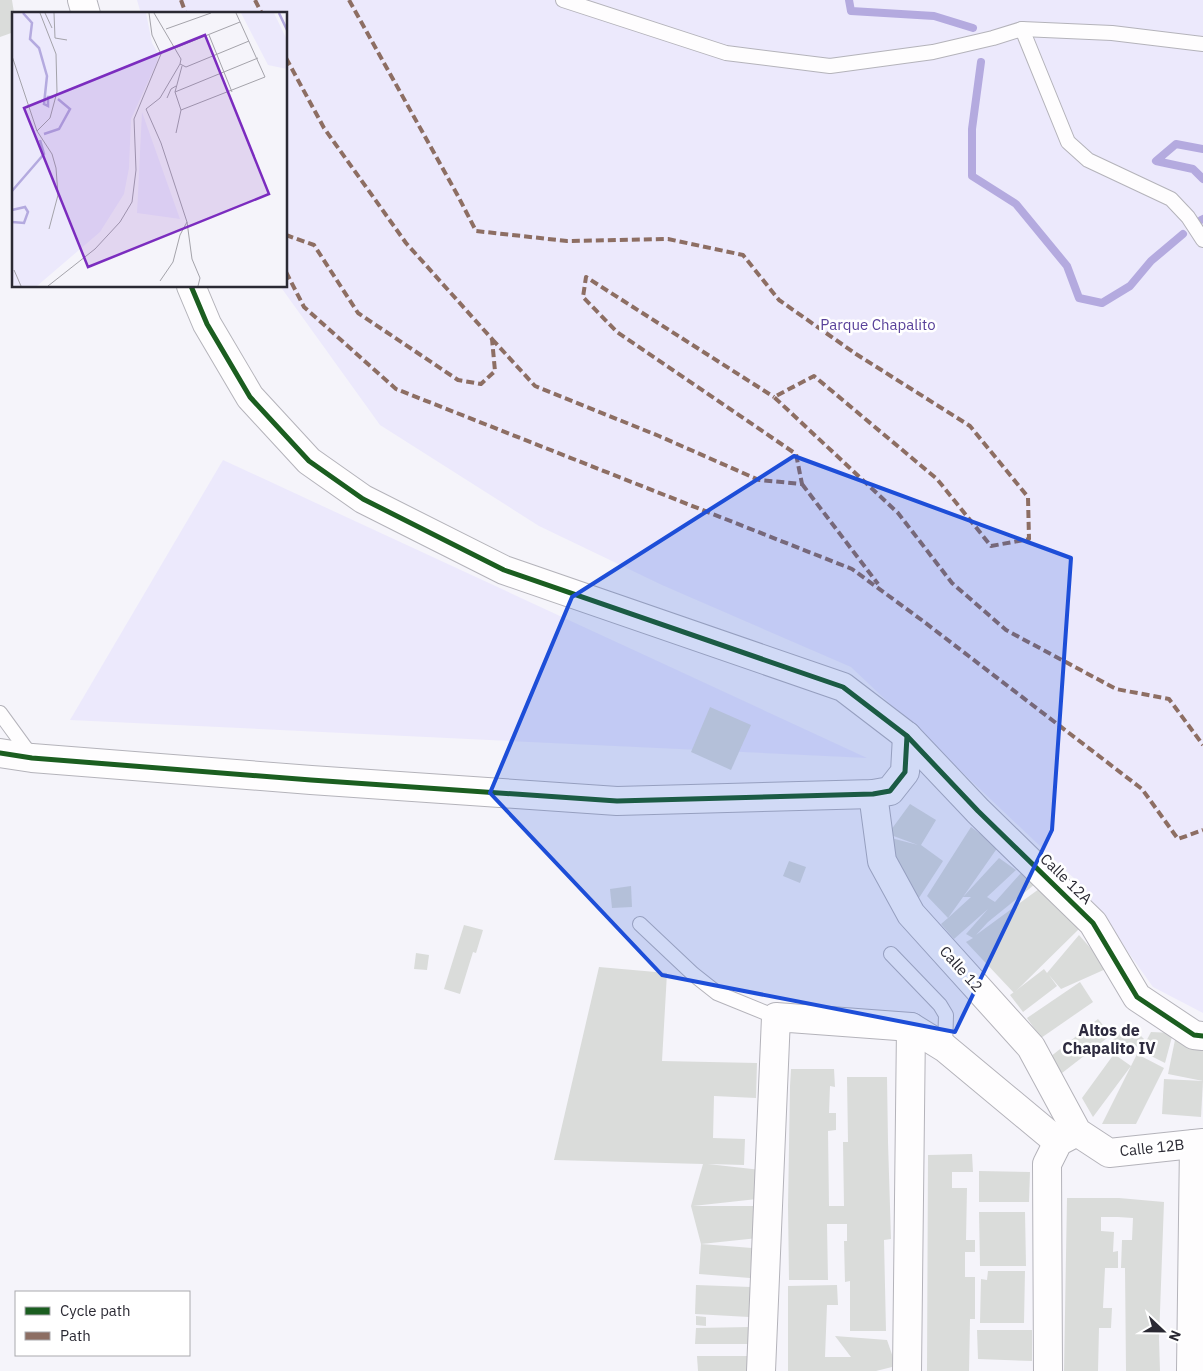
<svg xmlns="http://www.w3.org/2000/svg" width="1203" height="1371" viewBox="0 0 1203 1371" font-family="'IBM Plex Sans',sans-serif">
<rect width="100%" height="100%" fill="#f5f4fa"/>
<g fill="#ece9fc">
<path d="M137,0H1203V1013L1153,987L1078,882L851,667L662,585L539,526L380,425L280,286H286V14H141Z"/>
<path d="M223,460L867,758L70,720Z"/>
</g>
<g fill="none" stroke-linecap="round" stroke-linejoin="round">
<g stroke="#b4aadf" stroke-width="8">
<path d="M849,0L851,11L934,16L973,28"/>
<path d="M981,62L972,129V176L1016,204L1067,266L1079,298L1102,303L1130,286L1151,261L1183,234"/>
<path d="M1203,149L1176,144L1156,161L1193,169L1203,179"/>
<path d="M1201,220L1203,219"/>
</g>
</g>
<g fill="#dadcda">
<path d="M0,0H12L14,13V32L0,37Z"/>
<path d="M710,707L751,725L731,770L691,752Z"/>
<path d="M910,804L936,820L921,845L943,861L915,904L882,857L891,838L918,845L888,834Z"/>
<path d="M971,827L998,847L963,897L948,918L971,897H963L999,858L1016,870L987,897L995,902L1021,873L1040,880L988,922L976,935L1039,889L1080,928L1014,993L966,942L973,938L966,934L988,909L954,939L941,924L948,918L927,896Z"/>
<path d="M789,861L806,867L800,883L783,876Z"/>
<path d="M631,886L632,907L612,908L610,889Z"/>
<path d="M464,925L483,930L476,953L473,952L460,994L444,989Z"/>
<path d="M1079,935L1108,968L1061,989L1049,975L1057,986L1023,1012L1010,995L1044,969L1047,973Z"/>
<path d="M416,953L429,955L427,970L414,969Z"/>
<path d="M599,967L667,973L662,1061L757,1063L756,1098L714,1096L713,1138L745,1139L744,1165L708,1164L761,1170L757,1199L693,1206H757L758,1238L701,1244L691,1206L703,1164L554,1160Z"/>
<path d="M1080,982L1093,1002L1041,1038L1027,1018Z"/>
<path d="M1098,1019L1111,1035L1062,1073L1050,1057Z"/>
<path d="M1128,1023L1144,1039L1127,1056L1106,1047Z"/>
<path d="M1151,1032L1173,1033L1165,1063L1141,1051Z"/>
<path d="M1176,1035L1203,1041V1081L1168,1074Z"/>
<path d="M1114,1054L1131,1066L1137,1054L1164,1068L1136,1124H1102L1131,1066L1093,1117L1082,1098Z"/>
<path d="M791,1069H834L835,1087L830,1086L829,1113H836V1130L828,1131L829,1206H844L843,1142H848L847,1077H887L888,1142L891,1239L884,1240L886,1331H850V1281L845,1282L844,1241H847V1224H827L828,1280H789L788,1206L790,1086Z"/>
<path d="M1164,1079L1203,1081L1201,1117L1162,1114Z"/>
<path d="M972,1154L973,1172H952V1188H967L966,1240H975V1252H965V1277H975V1319H970L969,1371H927L928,1155Z"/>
<path d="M979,1171L1030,1172L1029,1202H979Z"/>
<path d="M1067,1198H1119L1164,1202L1159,1339L1160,1371H1126L1125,1268H1121L1122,1240H1132L1133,1218L1118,1217H1101V1231L1114,1232L1113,1252L1118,1251V1268H1105L1103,1308H1112L1111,1328H1099L1098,1371H1064Z"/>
<path d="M979,1212H1025L1026,1266H980Z"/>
<path d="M701,1244L752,1248L750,1278L699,1274Z"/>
<path d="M988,1271H1025L1024,1323H980L981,1279L987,1280Z"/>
<path d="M696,1285L751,1287L749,1317L695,1314Z"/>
<path d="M837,1285L838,1305H827L825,1357H851L835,1336L887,1340L896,1366L876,1371H788V1286Z"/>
<path d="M696,1316L706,1317V1326L696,1325Z"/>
<path d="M749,1327V1344H695L696,1328Z"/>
<path d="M977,1330H1032V1361L978,1359Z"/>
<path d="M697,1356H748V1371H698Z"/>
</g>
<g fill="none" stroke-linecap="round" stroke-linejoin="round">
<g stroke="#b4b3ba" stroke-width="16">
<g id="service">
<path d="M563,0L726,53L830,66L933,52L993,38L1022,29L1112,33L1203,44"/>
<path d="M1022,29L1068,142L1088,160L1171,199L1188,217L1203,240"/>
<path d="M0,713L32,757"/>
<path d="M640,924L693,974L717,993L776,1017"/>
<path d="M891,954L940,1005L946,1015L945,1048"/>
</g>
</g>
<g stroke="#b4b3ba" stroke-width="30">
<g id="minor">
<path d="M82,0L86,14"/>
<path d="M191,286L207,324L250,397L309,461L363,499L504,570L843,687L907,736L978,811L1093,923L1137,997L1194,1035L1203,1036"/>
<path d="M0,753L32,758L311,780L617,801L873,794L890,791L905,772L907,736"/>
<path d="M873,794L882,861L911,914L1031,1047L1077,1132L1109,1153L1203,1143"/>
<path d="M761,1371L776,1017L911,1027L945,1048L1058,1142"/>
<path d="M907,1371L911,1027"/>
<path d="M1048,1371L1047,1164L1058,1142L1075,1133"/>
<path d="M1191,1371L1194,1144"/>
</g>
</g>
<use href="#service" stroke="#fefdfe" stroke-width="14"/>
<use href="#minor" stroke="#fefdfe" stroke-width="28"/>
<g stroke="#8d6e63" stroke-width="4" stroke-dasharray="8 4" stroke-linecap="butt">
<path d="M181,0L186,14"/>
<path d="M255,0L262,14"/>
<path d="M349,0L458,196L476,231L567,241L668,239L743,255L779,300L856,354L970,426L1028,497L1029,539L991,546L937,479L814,376L774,397L898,513L952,583L1006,630L1116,689L1169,699L1203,745"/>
<path d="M286,58L324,128L406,243L492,339L495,371L481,384L458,380L358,313L314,245L286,235"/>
<path d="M286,272L304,307L396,389L852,569L923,621L1142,789L1178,839L1203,830"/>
<path d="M492,339L535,386L659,436L759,480L802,484L796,454L617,332L583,297L586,277L774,397"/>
<path d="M802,484L878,584"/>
</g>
<g stroke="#fff" stroke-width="8">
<g id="cycleway">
<path d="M191,286L207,324L250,397L309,461L363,499L504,570L843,687L907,736L978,811L1093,923L1137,997L1194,1035L1203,1036"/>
<path d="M0,753L32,758L311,780L617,801L873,794L890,791L905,772L907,736"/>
</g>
</g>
<use href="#cycleway" stroke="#1b5e20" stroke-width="5"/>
</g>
<path fill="#1d4ed8" fill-opacity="0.2" stroke="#1d4ed8" stroke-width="4" stroke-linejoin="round" d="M794,456L1071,558L1052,830L955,1032L662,975L490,793L572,597Z"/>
<g text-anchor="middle" stroke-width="5" stroke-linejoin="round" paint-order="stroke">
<g font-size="15" fill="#59429a" stroke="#fff">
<text x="878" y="330">Parque Chapalito</text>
</g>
<g font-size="15" fill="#2a2933" stroke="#fff">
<text transform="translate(1066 879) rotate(44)" y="5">Calle 12A</text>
<text transform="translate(961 969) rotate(48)" y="5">Calle 12</text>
<text transform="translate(1152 1148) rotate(-6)" y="5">Calle 12B</text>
</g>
<g font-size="16" font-weight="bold" fill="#2e2b3f" stroke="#fff">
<text x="1109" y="1036">Altos de<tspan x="1109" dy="18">Chapalito IV</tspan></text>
</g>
</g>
<g transform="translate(12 12)">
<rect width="275" height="275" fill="#f5f4fa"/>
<path d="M0,1H134L140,31L146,41L145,50L119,107L117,156L112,182L88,220L25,274H2L0,265ZM229,1H262L275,28V57L256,53ZM130,100L168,207L125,201Z" fill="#ece9fc"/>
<path fill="none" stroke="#b4aadf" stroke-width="2.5" d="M11,1L20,11L18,27L27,36L35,64L32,92L36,94V85H41M267,1L275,18M32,122L47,117L58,97L46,87M0,179L32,142L28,128M0,198L13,195L16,200L12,211L0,210"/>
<path fill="none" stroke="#a4a3aa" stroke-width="1" d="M33,1L40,16M42,1L43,26L55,28M142,1L169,47L168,52M154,17L199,1M197,23L220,80M163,36L228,10M0,44L25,119L40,142L44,156L46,183L37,217M168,52L174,55L237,29M163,80L246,46M155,86L159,77L164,74M134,97L149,131L175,210L180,247L188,266L186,274M134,97L148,86L168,52M169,98L253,65L224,1M25,119L38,106L45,80L44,42L28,1M164,121L169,98L163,80L170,54M2,258L9,274M148,269L161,250L168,223L175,210M36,274L83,237L108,210L120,190L124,158L122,107L149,42L140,23L137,1"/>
<path fill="#7b2cbf" fill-opacity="0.15" stroke="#7b2cbf" stroke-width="2.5" d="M193,23L257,182L76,255L12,96Z"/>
<rect width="275" height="275" fill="none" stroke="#2a2933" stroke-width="2.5"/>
</g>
<rect x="15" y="1291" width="175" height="65" fill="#ffffff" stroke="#aaa9ad"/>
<rect x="25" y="1307" width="25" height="8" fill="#1b5e20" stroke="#aaa9ad"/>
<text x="60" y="1316" font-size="15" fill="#2a2933">Cycle path</text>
<rect x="25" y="1332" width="25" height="8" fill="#8d6e63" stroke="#aaa9ad"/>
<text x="60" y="1341" font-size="15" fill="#2a2933">Path</text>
<g transform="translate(1163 1331) rotate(112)" stroke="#ffffff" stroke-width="4" paint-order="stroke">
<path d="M0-4L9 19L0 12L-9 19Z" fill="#2a2933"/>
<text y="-8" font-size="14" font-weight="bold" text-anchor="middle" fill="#2a2933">N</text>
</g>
</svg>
